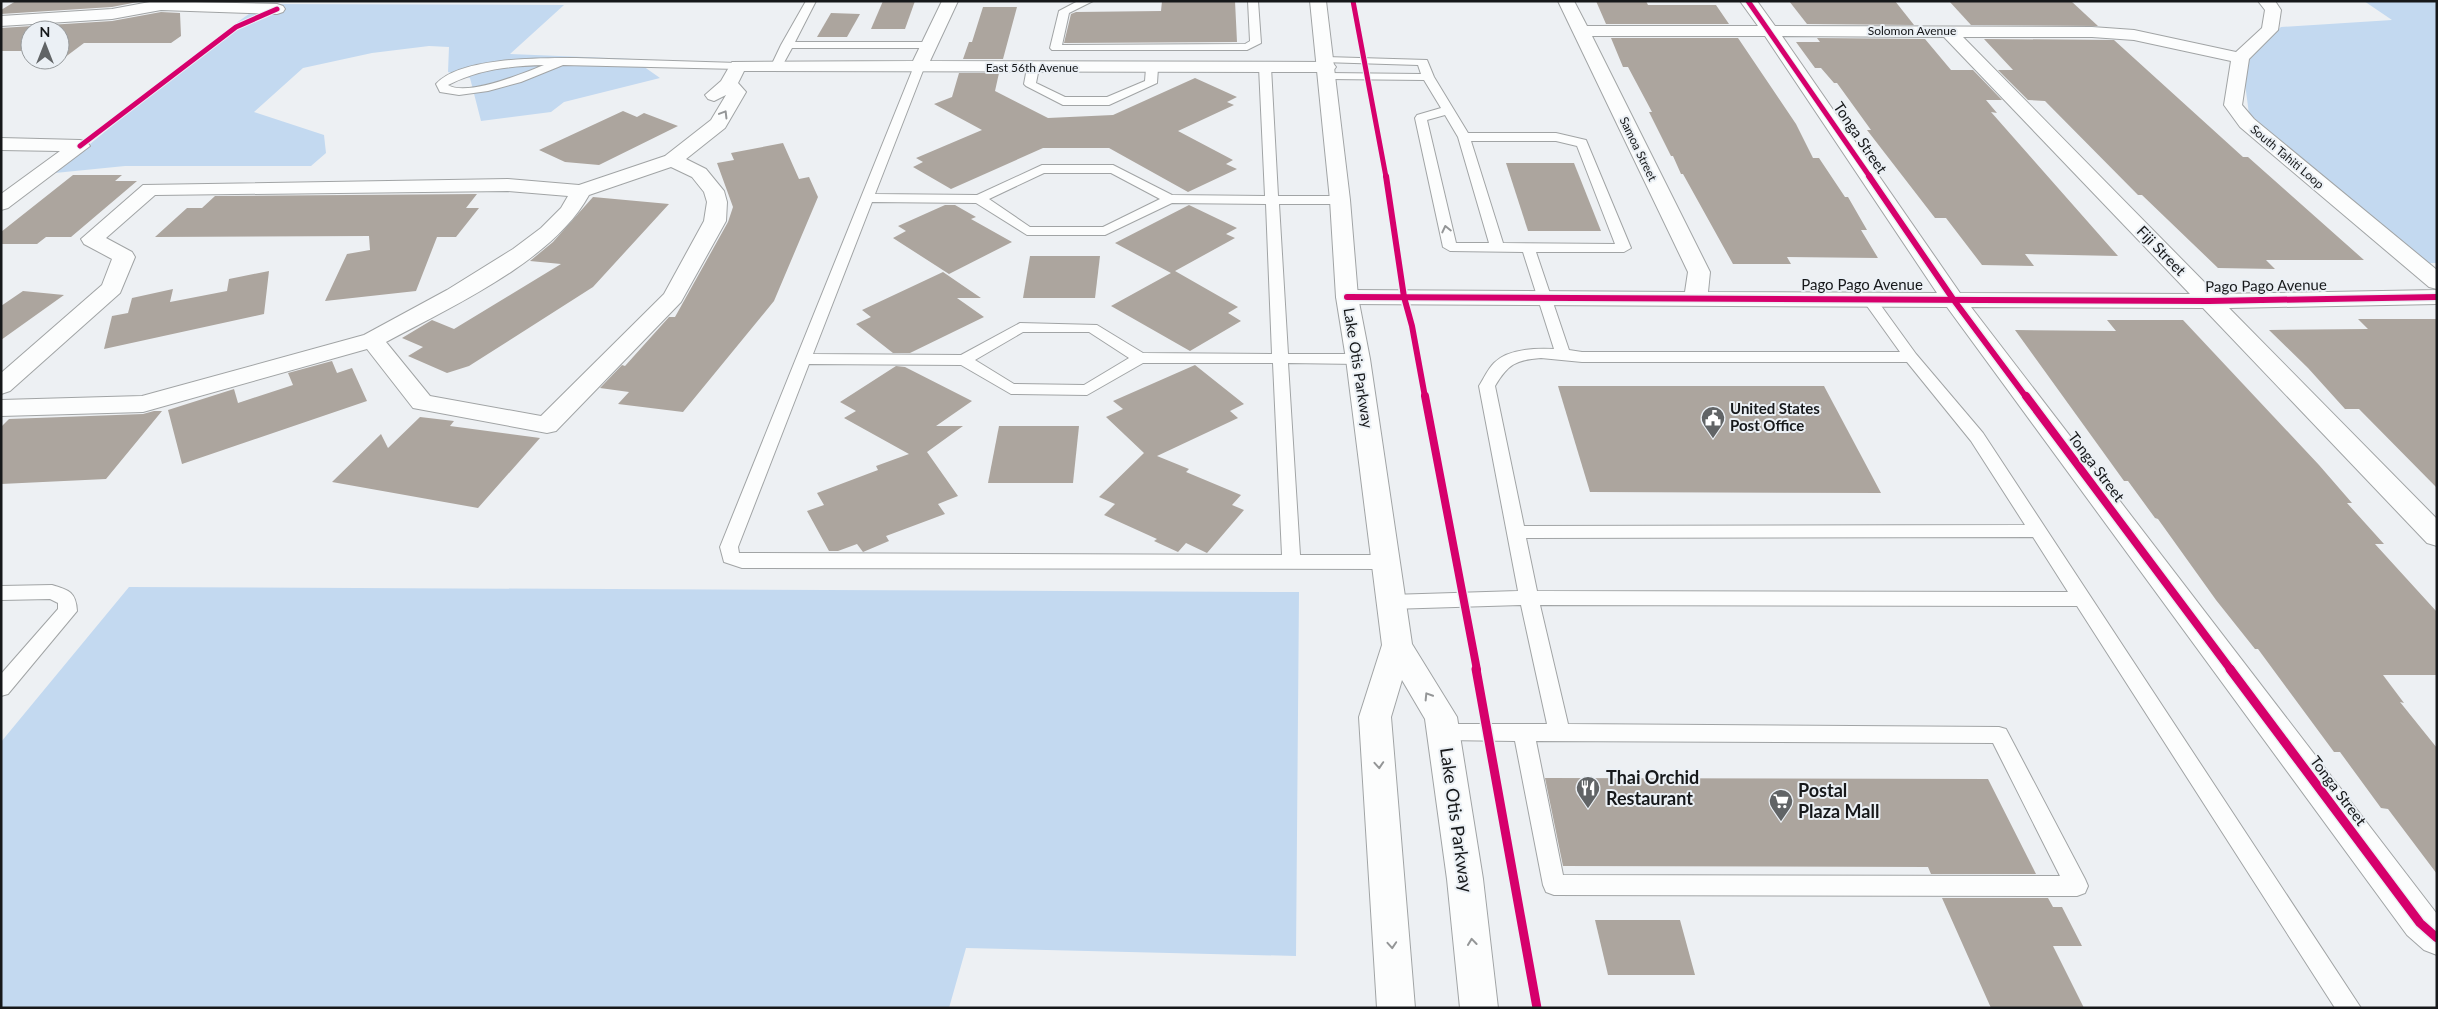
<svg xmlns="http://www.w3.org/2000/svg" width="2438" height="1009" viewBox="0 0 2438 1009" font-family="Lato,sans-serif">
<rect width="100%" height="100%" fill="#edf0f3"/>
<g fill="#c3d9f0">
<path d="M2364,1H2437V263H2429L2249,114L2242,61L2281,27L2392,20Z"/>
<path d="M263,4L564,5L510,54L633,59L660,78L564,102L551,112L481,121L470,78L448,72L449,47L429,46L372,53L303,68L254,112L324,135L326,153L311,166H125L55,173L239,21Z"/>
<path d="M129,587L1299,592L1296,956L966,948L949,1008H1V742Z"/>
</g>
<g fill="#aca59e">
<path d="M16,1H143L112,7L1,14V10Z"/>
<path d="M883,1H915L905,29H871Z"/>
<path d="M1162,1H1235L1237,42L1064,43L1071,14L1076,12L1161,11Z"/>
<path d="M1596,1H1646L1648,5H1716L1729,24H1606Z"/>
<path d="M1789,1H1895L1914,25L1807,24Z"/>
<path d="M1949,1H2071L2098,26L1971,25Z"/>
<path d="M983,7H1017L1003,59H963L969,42H972Z"/>
<path d="M161,12L180,13L181,36L171,43H84L60,61V26L53,30H30V45L21,51H1V28L112,21Z"/>
<path d="M831,13L860,14L847,37H817Z"/>
<path d="M1611,38H1738L1796,124L1813,158H1819L1845,197H1848L1867,230H1861L1878,258L1787,257L1791,264H1733L1683,174H1681L1673,156H1671L1649,112H1652L1628,67H1623Z"/>
<path d="M1817,38L1925,39L1951,70H1973L2002,100H1986L1997,113L1991,112L2118,256L2025,254L2034,266L1982,265L1946,218H1935L1867,130H1871L1837,83H1834L1821,68H1815L1796,42H1820Z"/>
<path d="M1984,39L2114,40L2243,157H2248L2364,260H2266L2275,269L2218,268L2142,195H2138L2045,101L2028,100L1998,70H2013Z"/>
<path d="M959,73H999L995,91L1048,118L1113,115L1195,78L1237,97L1227,102L1234,105L1178,131L1233,160L1226,164L1237,169L1188,192L1109,148H1043L951,189L913,167L923,162L916,158L982,130L934,104L952,97Z"/>
<path d="M623,111L637,117L644,113L678,126L599,165L565,162L539,150Z"/>
<path d="M783,143L799,179L809,177L818,197L774,301L683,412L618,404L629,392L600,388L622,365L625,366L669,317H675L728,222L733,207L717,163L734,160L731,153Z"/>
<path d="M1506,163H1574L1601,231H1528Z"/>
<path d="M73,175H122L115,181H137L71,237H46L37,244H1V232Z"/>
<path d="M477,194L466,208H479L456,237H437L416,291L325,301L347,254L370,250L369,236L155,237L187,208H202L215,196Z"/>
<path d="M593,197L669,204L593,287L469,366L447,373L408,356L423,347L402,338L432,320L454,329L561,264L530,261L553,242Z"/>
<path d="M945,205H955L976,217L971,219L1012,242L949,274L893,238L906,231L898,226Z"/>
<path d="M1189,205L1237,228L1226,234L1235,238L1175,271L1238,307L1228,313L1241,321L1190,351L1111,306L1171,273L1115,243Z"/>
<path d="M1030,256H1100L1095,298H1023Z"/>
<path d="M269,271L264,314L104,349L112,316L128,313L132,298L173,289L170,302L227,291L229,279Z"/>
<path d="M943,272L981,298H957L984,317L910,353H893L856,324L871,317L862,310Z"/>
<path d="M23,291L64,295L1,340V306Z"/>
<path d="M2358,319H2437V488L2359,409H2345L2308,368L2269,330L2368,329Z"/>
<path d="M2107,320H2183L2319,465L2352,503H2347L2384,544H2375L2437,612V675H2383L2404,703L2400,702L2437,748V874L2388,809L2381,808L2340,752H2334L2258,649H2255L2216,600L2158,519L2155,518L2128,481H2124L2015,330L2116,331Z"/>
<path d="M332,361L337,373L352,368L367,401L182,464L168,410L234,389L238,403L293,385L288,373Z"/>
<path d="M1195,365L1244,404L1230,411L1238,418L1157,456L1189,469L1186,472L1241,495L1232,505L1244,510L1207,553L1186,543L1178,552L1154,541L1157,539L1104,515L1115,504L1099,497L1144,453L1106,417L1123,409L1113,401Z"/>
<path d="M896,366L905,367L972,401L936,426H963L927,452L958,496L938,504L945,514L886,536L889,541L863,552L857,544L838,551H829L807,511L824,505L817,493L878,470L876,466L909,454L844,418L856,411L840,402Z"/>
<path d="M1558,386H1824L1881,493L1590,492Z"/>
<path d="M154,411H162L106,479L1,484V427L9,419L143,414Z"/>
<path d="M420,417L454,421L450,426L540,438L478,508L332,482L381,434L388,448Z"/>
<path d="M999,426H1079L1073,483H988Z"/>
<path d="M1545,778L1988,779L2036,874H1931L1928,867L1563,866Z"/>
<path d="M1942,898H2048L2053,907H2062L2082,946H2053L2084,1008H1991Z"/>
<path d="M1595,920H1680L1695,975H1608Z"/>
</g>
<g fill="none" stroke-linecap="round" stroke-linejoin="round">
<g stroke="#a1a4a5" stroke-width="2">
<g id="lane">
<path d="M806,1H816L795,42H929L934,45L929,48H792L781,68H773L771,66L781,45Z"/>
<path d="M1078,1H1093L1069,13L1062,45L1245,44L1250,41L1248,1H1258L1261,43L1247,50H1052L1050,48L1059,11Z"/>
<path d="M1326,57L1427,60L1434,77L1468,133H1556L1586,140L1631,248L1624,252H1536L1569,350L1582,352H1900L1862,299L1864,296H1874L1916,354L1983,433L2361,1008H2335L2077,606L1540,605L1568,724L1999,727L2006,729L2085,879L2088,886L2085,893L2077,896L1554,895L1546,892L1543,885L1515,741L1443,740L1436,738L1433,732L1436,726L1443,724H1547L1521,605L1390,609L1383,607L1381,602L1383,597L1390,595L1518,591L1479,386C1484,378 1488,369 1494,363C1508,349 1535,348 1554,349L1523,252L1450,251L1443,247L1415,118L1417,115L1441,108L1424,80L1328,79L1322,76L1328,73L1421,74L1418,65L1322,62V58ZM1445,115L1458,137L1489,243H1456L1427,120ZM1471,141H1556L1577,146L1615,244L1503,243ZM1541,358L1582,362H1907L1971,441L2025,525L1524,526L1495,386C1508,364 1516,360 1541,358ZM2033,537L2068,592L1537,591L1526,538ZM1536,741L1993,743L2060,876L1563,875Z"/>
<path d="M576,58L738,63L744,66L738,69L563,65L521,82L488,91L459,95L440,92L436,84C460,57 542,58 576,58ZM544,65C524,73 467,97 448,85C479,69 510,66 544,65Z"/>
<path d="M1265,64L1271,67L1278,196H1340L1347,200L1340,204H1279L1288,354H1358L1366,359L1358,364L1288,363L1300,555H1385L1391,557L1394,562L1391,567L1385,569L742,568L724,562L720,547L914,66L918,65L924,68L875,194L977,195L1042,165H1113L1172,195L1265,196L1259,67ZM1044,173H1111L1160,199L1103,227H1030L989,199ZM872,202L976,203L1027,235H1105L1172,203L1266,204L1272,354L1143,353L1097,325L1020,323L961,355L813,354ZM1023,332H1089L1129,358L1084,385L1014,384L975,360ZM1143,363H1273L1282,555L739,553L738,547L809,364L961,365L1011,394L1087,395Z"/>
<path d="M1033,65L1039,68L1036,83L1065,97H1107L1145,81L1146,68L1152,65L1158,68L1157,83L1109,105H1063L1026,86L1024,84L1027,68Z"/>
<path d="M52,585C69,590 76,592 77,611L8,694L1,696V674L58,609V603L50,599L1,600V586Z"/>
</g>
</g>
<g stroke="#a1a4a5" stroke-width="2">
<g id="street">
<path d="M155,1L277,4L283,6L285,9L283,12L277,14L161,10L112,19L1,26V16L112,9Z"/>
<path d="M942,1H958L930,61L1327,62L1333,63L1336,67L1333,71L1327,72L744,71L738,83L746,92L725,128L686,159L706,169L724,191L727,202L726,221L681,302L556,431L547,433L413,408L367,349L143,412L1,416V400L142,396L364,335L447,290L513,249L541,228L561,208L568,196L508,191L155,195L106,238L132,252L135,257L120,293L10,391L1,394V373L102,285L112,259L84,244L81,239L143,185L508,179L579,185L665,156L711,120L726,95L714,101L708,99L705,95L721,81L732,62L913,61ZM671,167L692,177L704,192L707,202L704,221L664,294L541,416L430,396L386,342C451,307 553,261 589,195Z"/>
<path d="M1558,1H1574L1587,26H1758L1740,1H1757L1775,26L2092,27L2134,30L2236,52L2262,28L2265,10L2258,1H2275L2281,10L2278,30L2249,59L2242,105L2254,119L2437,270V289L2429,287L2240,127L2224,105L2231,61L2134,40L2092,37H1963L2216,294L2437,290V304L2229,308L2437,519V546L2427,543L2203,308L1971,307L2437,914V955L2424,950L2407,935L1947,307L1347,304L1339,302L1336,297L1339,292L1347,290L1685,292L1688,272ZM1592,36H1765L1937,293L1708,292L1710,272ZM1782,36L1944,37L2190,294L1960,293Z"/>
<path d="M1,138L80,140L87,142L90,146L8,208L1,210V194L60,151L1,150Z"/>
</g>
</g>
<g stroke="#a1a4a5" stroke-width="2">
<path id="secondary" d="M1310,1H1326L1350,200L1358,297L1370,359L1412,644L1457,717L1483,879L1498,1008H1460L1447,879L1425,719L1402,680L1391,717L1415,1008H1377L1359,717L1382,645L1346,359L1336,297L1330,200Z"/>
</g>
<use href="#lane" fill="#fcfdfd" fill-rule="evenodd"/>
<use href="#street" fill="#fcfdfd" fill-rule="evenodd"/>
<use href="#secondary" fill="#fcfdfd" fill-rule="evenodd"/>
<g stroke="#ebf0f5" stroke-width="7">
<g id="cycleway-far3">
<path d="M1353,1L1386,177"/>
<path d="M1748,1L1870,177"/>
<path d="M80,146L236,27L277,9"/>
</g>
</g>
<g stroke="#ebf0f5" stroke-width="9">
<g id="cycleway-far2">
<path d="M1386,176L1404,297L1412,326L1425,397"/>
<path d="M1869,176L1953,299L2026,397"/>
<path d="M1347,297L2209,301L2437,297"/>
</g>
</g>
<g stroke="#ebf0f5" stroke-width="11">
<g id="cycleway-far1">
<path d="M1425,396L1477,670"/>
<path d="M2026,396L2231,670"/>
</g>
</g>
<g stroke="#ebf0f5" stroke-width="12">
<g id="cycleway">
<path d="M1476,669L1537,1008"/>
<path d="M2230,669L2420,923L2437,938"/>
</g>
</g>
<use href="#cycleway-far3" stroke="#d6006c" stroke-width="5"/>
<use href="#cycleway-far2" stroke="#d6006c" stroke-width="6"/>
<use href="#cycleway-far1" stroke="#d6006c" stroke-width="8"/>
<use href="#cycleway" stroke="#d6006c" stroke-width="9"/>
</g>
<defs><path id="oneway-chevron" d="M-2-3.5L2.5 0L-2 3.5" fill="none" stroke-width="1.6" stroke-linecap="round" stroke-linejoin="round" transform="scale(1.25)"/></defs>
<g stroke="#949697">
<use href="#oneway-chevron" transform="translate(724 114) rotate(-59)"/>
<use href="#oneway-chevron" transform="translate(1446 229) rotate(-103)"/>
<use href="#oneway-chevron" transform="translate(1428 696) rotate(-122)"/>
<use href="#oneway-chevron" transform="translate(1379 765) rotate(86)"/>
<use href="#oneway-chevron" transform="translate(1472 942) rotate(-96)"/>
<use href="#oneway-chevron" transform="translate(1392 945) rotate(86)"/>
</g>
<defs>
<g id="civic-pin" transform="scale(1.25)"><path d="M0 17L-7.5 6A9.5 9.5 0 1 1 7.5 6Z" fill="#616466" stroke="#ebf0f5"/><path d="M-.6-6.5H3V-4.5H.6V-3L4-1V1h2V6H-6V1h2V-1L-.6-3ZM-1.2 2.5V6h2.4V2.5Z" fill="#fff"/></g>
<g id="restaurant-pin" transform="scale(1.25)"><path d="M0 17L-7.5 6A9.5 9.5 0 1 1 7.5 6Z" fill="#616466" stroke="#ebf0f5"/><path d="M-5-6h1v4h1v-4h1v4h1v-4h1v5L-1.5 .5V6h-2V.5L-5-1ZM5-6V6H3V1.5H1.5Q1.5-4 5-6Z" fill="#fff"/></g>
<g id="supermarket-pin" transform="scale(1.25)"><path d="M0 17L-7.5 6A9.5 9.5 0 1 1 7.5 6Z" fill="#616466" stroke="#ebf0f5"/><path d="M-6-5.5h2.5l.6 2H6L4.5 2H-2.5L-4.4-4H-6ZM-1.5 3.2a1.3 1.3 0 1 0 .1 0ZM3 3.2a1.3 1.3 0 1 0 .1 0Z" fill="#fff"/></g>
</defs>
<g fill-rule="evenodd">
<use href="#civic-pin" x="1713" y="418"/>
<use href="#restaurant-pin" x="1588" y="788"/>
<use href="#supermarket-pin" x="1781" y="801"/>
</g>
<g text-anchor="middle" stroke-width="4" stroke-linejoin="round" paint-order="stroke">
<g font-size="12" fill="#16181a" stroke="#ebf0f5">
<text x="1912" y="35">Solomon Avenue</text>
<text x="1032" y="72">East 56th Avenue</text>
<text transform="translate(1638 149) rotate(64)" y="4">Samoa Street</text>
<text transform="translate(2287 157) rotate(40)" y="4">South Tahiti Loop</text>
</g>
<g font-size="15" fill="#16181a" stroke="#ebf0f5">
<text transform="translate(1860 138) rotate(56)" y="5">Tonga Street</text>
<text transform="translate(2161 251) rotate(46)" y="5">Fiji Street</text>
<text x="1862" y="290">Pago Pago Avenue</text>
<text transform="translate(2266 286) rotate(-1)" y="5">Pago Pago Avenue</text>
<text transform="translate(1358 368) rotate(81)" y="5">Lake Otis Parkway</text>
<text transform="translate(2096 467) rotate(53)" y="5">Tonga Street</text>
<text transform="translate(2338 791) rotate(53)" y="5">Tonga Street</text>
</g>
<g font-size="15" font-weight="bold" fill="#16181a" stroke="#ebf0f5" text-anchor="start">
<text x="1730" y="414">United States<tspan x="1730" dy="17">Post Office</tspan></text>
</g>
<g font-size="18" font-weight="bold" fill="#16181a" stroke="#ebf0f5" text-anchor="start">
<text x="1606" y="784">Thai Orchid<tspan x="1606" dy="21">Restaurant</tspan></text>
<text x="1798" y="797">Postal<tspan x="1798" dy="21">Plaza Mall</tspan></text>
</g>
<g font-size="18" fill="#16181a" stroke="#ebf0f5">
<text transform="translate(1456 820) rotate(82)" y="6">Lake Otis Parkway</text>
</g>
</g>
<rect width="2438" height="1009" fill="none" stroke="#16181a" stroke-width="5"/>
<g transform="translate(45 45)"><circle r="24" fill="#ebf0f5" stroke="#969a9d"/>
<path d="M0-4L9 19L0 12L-9 19Z" fill="#616466"/>
<text y="-8" font-size="14" font-weight="bold" text-anchor="middle" fill="#16181a">N</text>
</g>
</svg>
